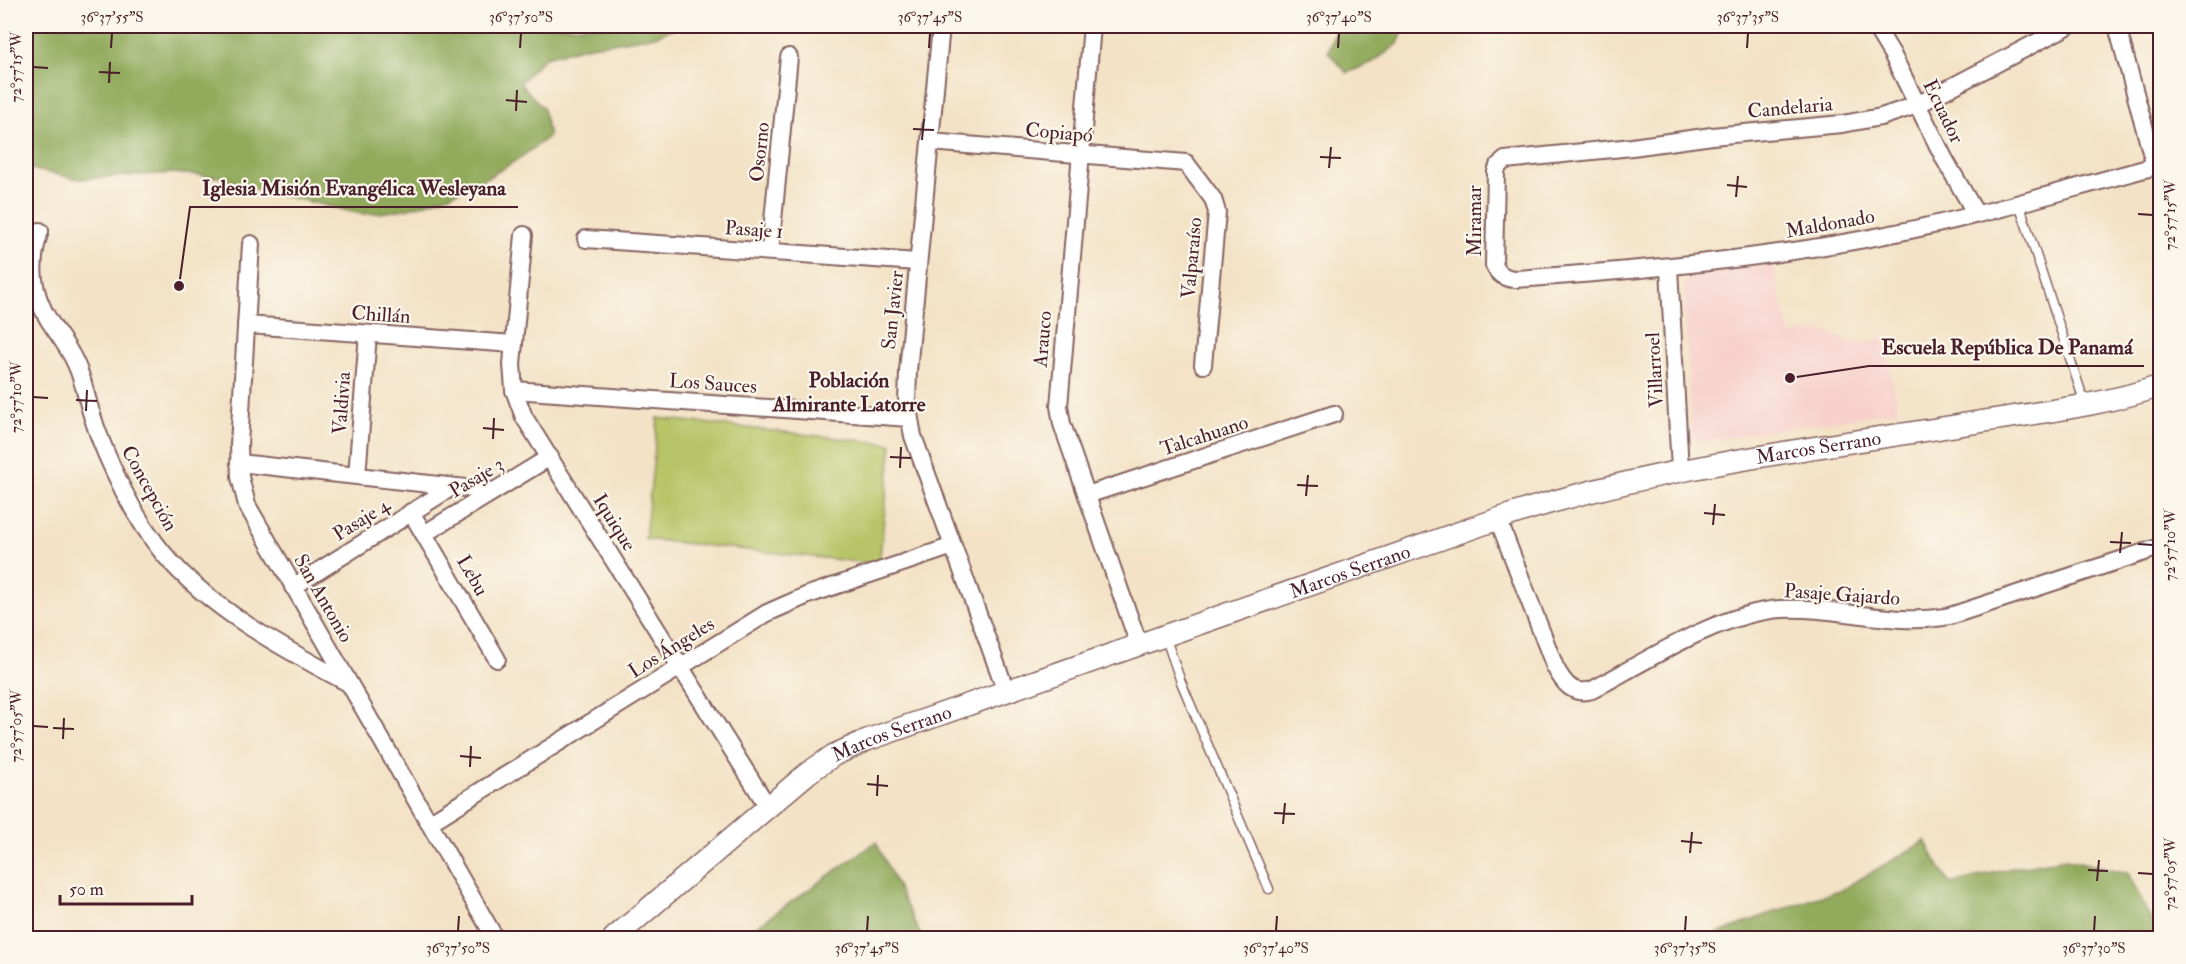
<svg xmlns="http://www.w3.org/2000/svg" width="2186" height="964" viewBox="0 0 2186 964" font-family="'IM FELL Double Pica',serif">
<rect width="100%" height="100%" fill="#fbf7ec"/>
<filter id="ink" filterUnits="userSpaceOnUse"><feTurbulence type="fractalNoise" baseFrequency=".0167" numOctaves="2"/><feDisplacementMap in="SourceGraphic" scale="12" xChannelSelector="R" yChannelSelector="G"/><feConvolveMatrix kernelMatrix="1 2 1 2 8 2 1 2 1" color-interpolation-filters="sRGB"/></filter>
<filter id="wash" filterUnits="userSpaceOnUse"><feTurbulence type="fractalNoise" baseFrequency=".008" numOctaves="4" result="noise"/><feDisplacementMap in="SourceGraphic" scale="24" xChannelSelector="R" yChannelSelector="G"/><feGaussianBlur stdDeviation="1.35" result="paint"/><feColorMatrix in="noise" values="0 0 0 0 0 0 0 0 0 0 0 0 0 0 0 0 0 1.4 0 .05"/><feComposite in="paint" operator="in"/></filter>
<g filter="url(#wash)">
<rect width="100%" height="100%" fill="#f3e2c5"/>
<path fill="#f7d0cb" d="M1772,264L1790,335L1825,331L1855,344L1884,338L1898,411L1700,442L1691,437L1684,283L1695,274Z"/>
<path fill="#b7c568" stroke="#80724a" stroke-width="1.5" d="M658,418L892,444L879,564L645,539Z"/>
<g fill="#91aa5c" stroke="#6e6444" stroke-width="1.5">
<path d="M26,26H678L656,36L585,47L545,57L520,83L543,108L549,136C500,177 425,214 361,214L251,188L219,177L173,173L78,179L26,168Z"/>
<path d="M1337,26H1405L1398,44L1373,62L1347,73L1328,52Z"/>
<path d="M1925,841L1950,884L2012,868L2066,859L2128,873L2155,928H2160V938H1706L1768,914L1843,889Z"/>
<path d="M876,842L922,938H740Z"/>
</g>
</g>
<g filter="url(#ink)">
<g fill="none" stroke-linecap="round" stroke-linejoin="round">
<g stroke="#856361" stroke-width="11">
<g id="service">
<path d="M2019,203L2085,404"/>
<path d="M1165,636L1181,682L1269,889"/>
</g>
</g>
<g stroke="#856361" stroke-width="20">
<g id="minor">
<path d="M941,26L908,371L907,403L913,436L1006,691"/>
<path d="M1092,26L1059,406L1062,424L1139,645"/>
<path d="M1875,26L1892,54L1945,160L1976,214"/>
<path d="M2068,26L1917,105L1881,117L1842,124L1712,136L1632,147L1505,160L1498,166L1496,172L1494,265C1498,274 1505,279 1516,279C1642,270 1767,259 1891,234C1982,216 2071,188 2160,165"/>
<path d="M2117,26L2155,167"/>
<path d="M930,142L1186,163L1213,199L1217,212L1203,365"/>
<path d="M40,231C29,263 31,292 50,322C59,336 69,348 76,364C83,379 86,396 91,412C97,432 105,452 114,471C127,500 143,528 163,553C211,610 283,648 348,683"/>
<path d="M524,235L512,364L514,390L524,417L768,807"/>
<path d="M586,239L918,262"/>
<path d="M251,244L239,445L240,477L247,505L495,938"/>
<path d="M770,251L789,57"/>
<path d="M1669,268L1680,470"/>
<path d="M246,325L514,344"/>
<path d="M514,390L909,418"/>
<path d="M239,463L493,491"/>
<path d="M357,476L368,334"/>
<path d="M1087,495L1334,414"/>
<path d="M411,512L497,659"/>
<path d="M1498,519L1555,667C1563,682 1572,696 1592,690C1646,661 1719,613 1781,609C1837,606 1893,627 1950,616L2160,547"/>
<path d="M424,534L550,457"/>
<path d="M293,587L452,487"/>
<path d="M429,823L767,613L808,595L953,546"/>
</g>
</g>
<g stroke="#856361" stroke-width="24">
<g id="tertiary">
<path id="s1" d="M614,938L808,773L834,755L867,740L1498,519C1647,468 1805,450 1960,425C2025,414 2099,407 2160,386"/>
</g>
</g>
<use href="#service" stroke="#fff" stroke-width="8"/>
<use href="#minor" stroke="#fff" stroke-width="16"/>
<use href="#tertiary" stroke="#fff" stroke-width="21"/>
</g>
</g>
<path fill="none" stroke="#4a1f2b" stroke-width="2" d="M111,48L112,33M520,48L521,33M929,48L930,33M1338,48L1339,33M1747,48L1748,33M33,67L48,68M99,72L120,73M109,83L110,62M506,100L527,102M516,111L517,90M913,129L934,130M922,140L924,119M1320,157L1341,158M1329,168L1331,147M1727,185L1747,187M1736,197L1738,176M2138,214L2153,215M33,397L48,398M76,400L97,401M86,411L87,390M483,428L504,430M493,439L494,418M890,457L911,458M900,468L901,447M1297,485L1318,486M1306,496L1308,475M1704,513L1725,515M1713,525L1715,504M2110,542L2131,543M2138,544L2153,545M2120,553L2122,532M33,726L48,727M53,728L74,729M63,739L64,718M460,756L481,758M470,767L471,746M867,784L888,786M877,796L878,775M1274,813L1295,814M1283,824L1285,803M1681,841L1702,843M1690,853L1692,832M2088,870L2108,871M2138,873L2153,874M2097,881L2099,860M458,931L459,916M867,931L868,916M1276,931L1277,916M1685,931L1686,916M2094,931L2095,916"/>
<g text-anchor="middle" stroke-width="4.5" stroke-linejoin="round" paint-order="stroke">
<g font-size="20" fill="#4a1f2b" stroke="#fbf7ec">
<text transform="translate(1790 107) rotate(-5)" y="7">Candelaria</text>
<text transform="translate(1944 111) rotate(64)" y="7">Ecuador</text>
<text transform="translate(1059 132) rotate(5)" y="7">Copiapó</text>
<text transform="translate(759 152) rotate(-84)" y="7">Osorno</text>
<text transform="translate(1474 221) rotate(-90)" y="7">Miramar</text>
<text transform="translate(1830 223) rotate(-10)" y="7">Maldonado</text>
<text transform="translate(754 229) rotate(4)" y="7">Pasaje 1</text>
<text transform="translate(1191 258) rotate(-85)" y="7">Valparaíso</text>
<text transform="translate(892 310) rotate(-84)" y="7">San Javier</text>
<text transform="translate(381 314) rotate(4)" y="7">Chillán</text>
<text transform="translate(1042 339) rotate(-85)" y="7">Arauco</text>
<text transform="translate(1654 370) rotate(-93)" y="7">Villarroel</text>
<text transform="translate(713 383) rotate(4)" y="7">Los Sauces</text>
<text transform="translate(341 403) rotate(-86)" y="7">Valdivia</text>
<text transform="translate(1204 435) rotate(-18)" y="7">Talcahuano</text>
<text dy="7" stroke="none"><textPath href="#s1" startOffset="1320">Marcos Serrano</textPath></text>
<text transform="translate(476 477) rotate(-31)" y="7">Pasaje 3</text>
<text transform="translate(150 488) rotate(61)" y="7">Concepción</text>
<text transform="translate(361 519) rotate(-32)" y="7">Pasaje 4</text>
<text transform="translate(615 522) rotate(58)" y="7">Iquique</text>
<text dy="7" stroke="none"><textPath href="#s1" startOffset="834">Marcos Serrano</textPath></text>
<text transform="translate(473 575) rotate(60)" y="7">Lebu</text>
<text transform="translate(1842 594) rotate(4)" y="7">Pasaje Gajardo</text>
<text transform="translate(324 598) rotate(60)" y="7">San Antonio</text>
<text transform="translate(671 647) rotate(-32)" y="7">Los Ángeles</text>
<text dy="7" stroke="none"><textPath href="#s1" startOffset="348">Marcos Serrano</textPath></text>
</g>
<g font-size="21" font-weight="bold" fill="#4a1f2b" stroke="#fbf7ec">
<text x="849" y="387">Población<tspan x="849" dy="24">Almirante Latorre</tspan></text>
</g>
</g>
<path fill="none" stroke="#4a1f2b" stroke-width="2" d="M179 286L190 207H518M1790 378L1869 366H2144"/>
<g fill="#4a1f2b" stroke="#fbf7ec" stroke-width="2">
<circle cx="179" cy="286" r="6"/>
<circle cx="1790" cy="378" r="6"/>
</g>
<g font-size="21" text-anchor="middle" font-weight="bold" fill="#4a1f2b" stroke="#fbf7ec" stroke-width="4.5" stroke-linejoin="round" paint-order="stroke">
<text x="354" y="195">Iglesia Misión Evangélica Wesleyana</text>
<text x="2007" y="354">Escuela República De Panamá</text>
</g>
<rect width="2186" height="964" fill="none" stroke="#fbf7ec" stroke-width="66"/>
<path d="M60 895v9h132v-9" fill="none" stroke="#4a1f2b" stroke-width="3"/>
<text x="69" y="895" font-size="18" fill="#4a1f2b" stroke="#fbf7ec" stroke-width="4.5" paint-order="stroke">50 m</text>
<rect x="33" y="33" width="2120" height="898" fill="none" stroke="#4a1f2b" stroke-width="2"/>
<g font-size="15" text-anchor="middle" fill="#4a1f2b">
<text x="112" y="22">36°37'55"S</text>
<text x="521" y="22">36°37'50"S</text>
<text x="930" y="22">36°37'45"S</text>
<text x="1339" y="22">36°37'40"S</text>
<text x="1748" y="22">36°37'35"S</text>
<text transform="translate(16 67) rotate(-90)" y="5">72°57'15"W</text>
<text transform="translate(2170 215) rotate(-90)" y="5">72°57'15"W</text>
<text transform="translate(16 397) rotate(-90)" y="5">72°57'10"W</text>
<text transform="translate(2170 545) rotate(-90)" y="5">72°57'10"W</text>
<text transform="translate(16 726) rotate(-90)" y="5">72°57'05"W</text>
<text transform="translate(2170 874) rotate(-90)" y="5">72°57'05"W</text>
<text x="458" y="953">36°37'50"S</text>
<text x="867" y="953">36°37'45"S</text>
<text x="1276" y="953">36°37'40"S</text>
<text x="1685" y="953">36°37'35"S</text>
<text x="2094" y="953">36°37'30"S</text>
</g>
</svg>
